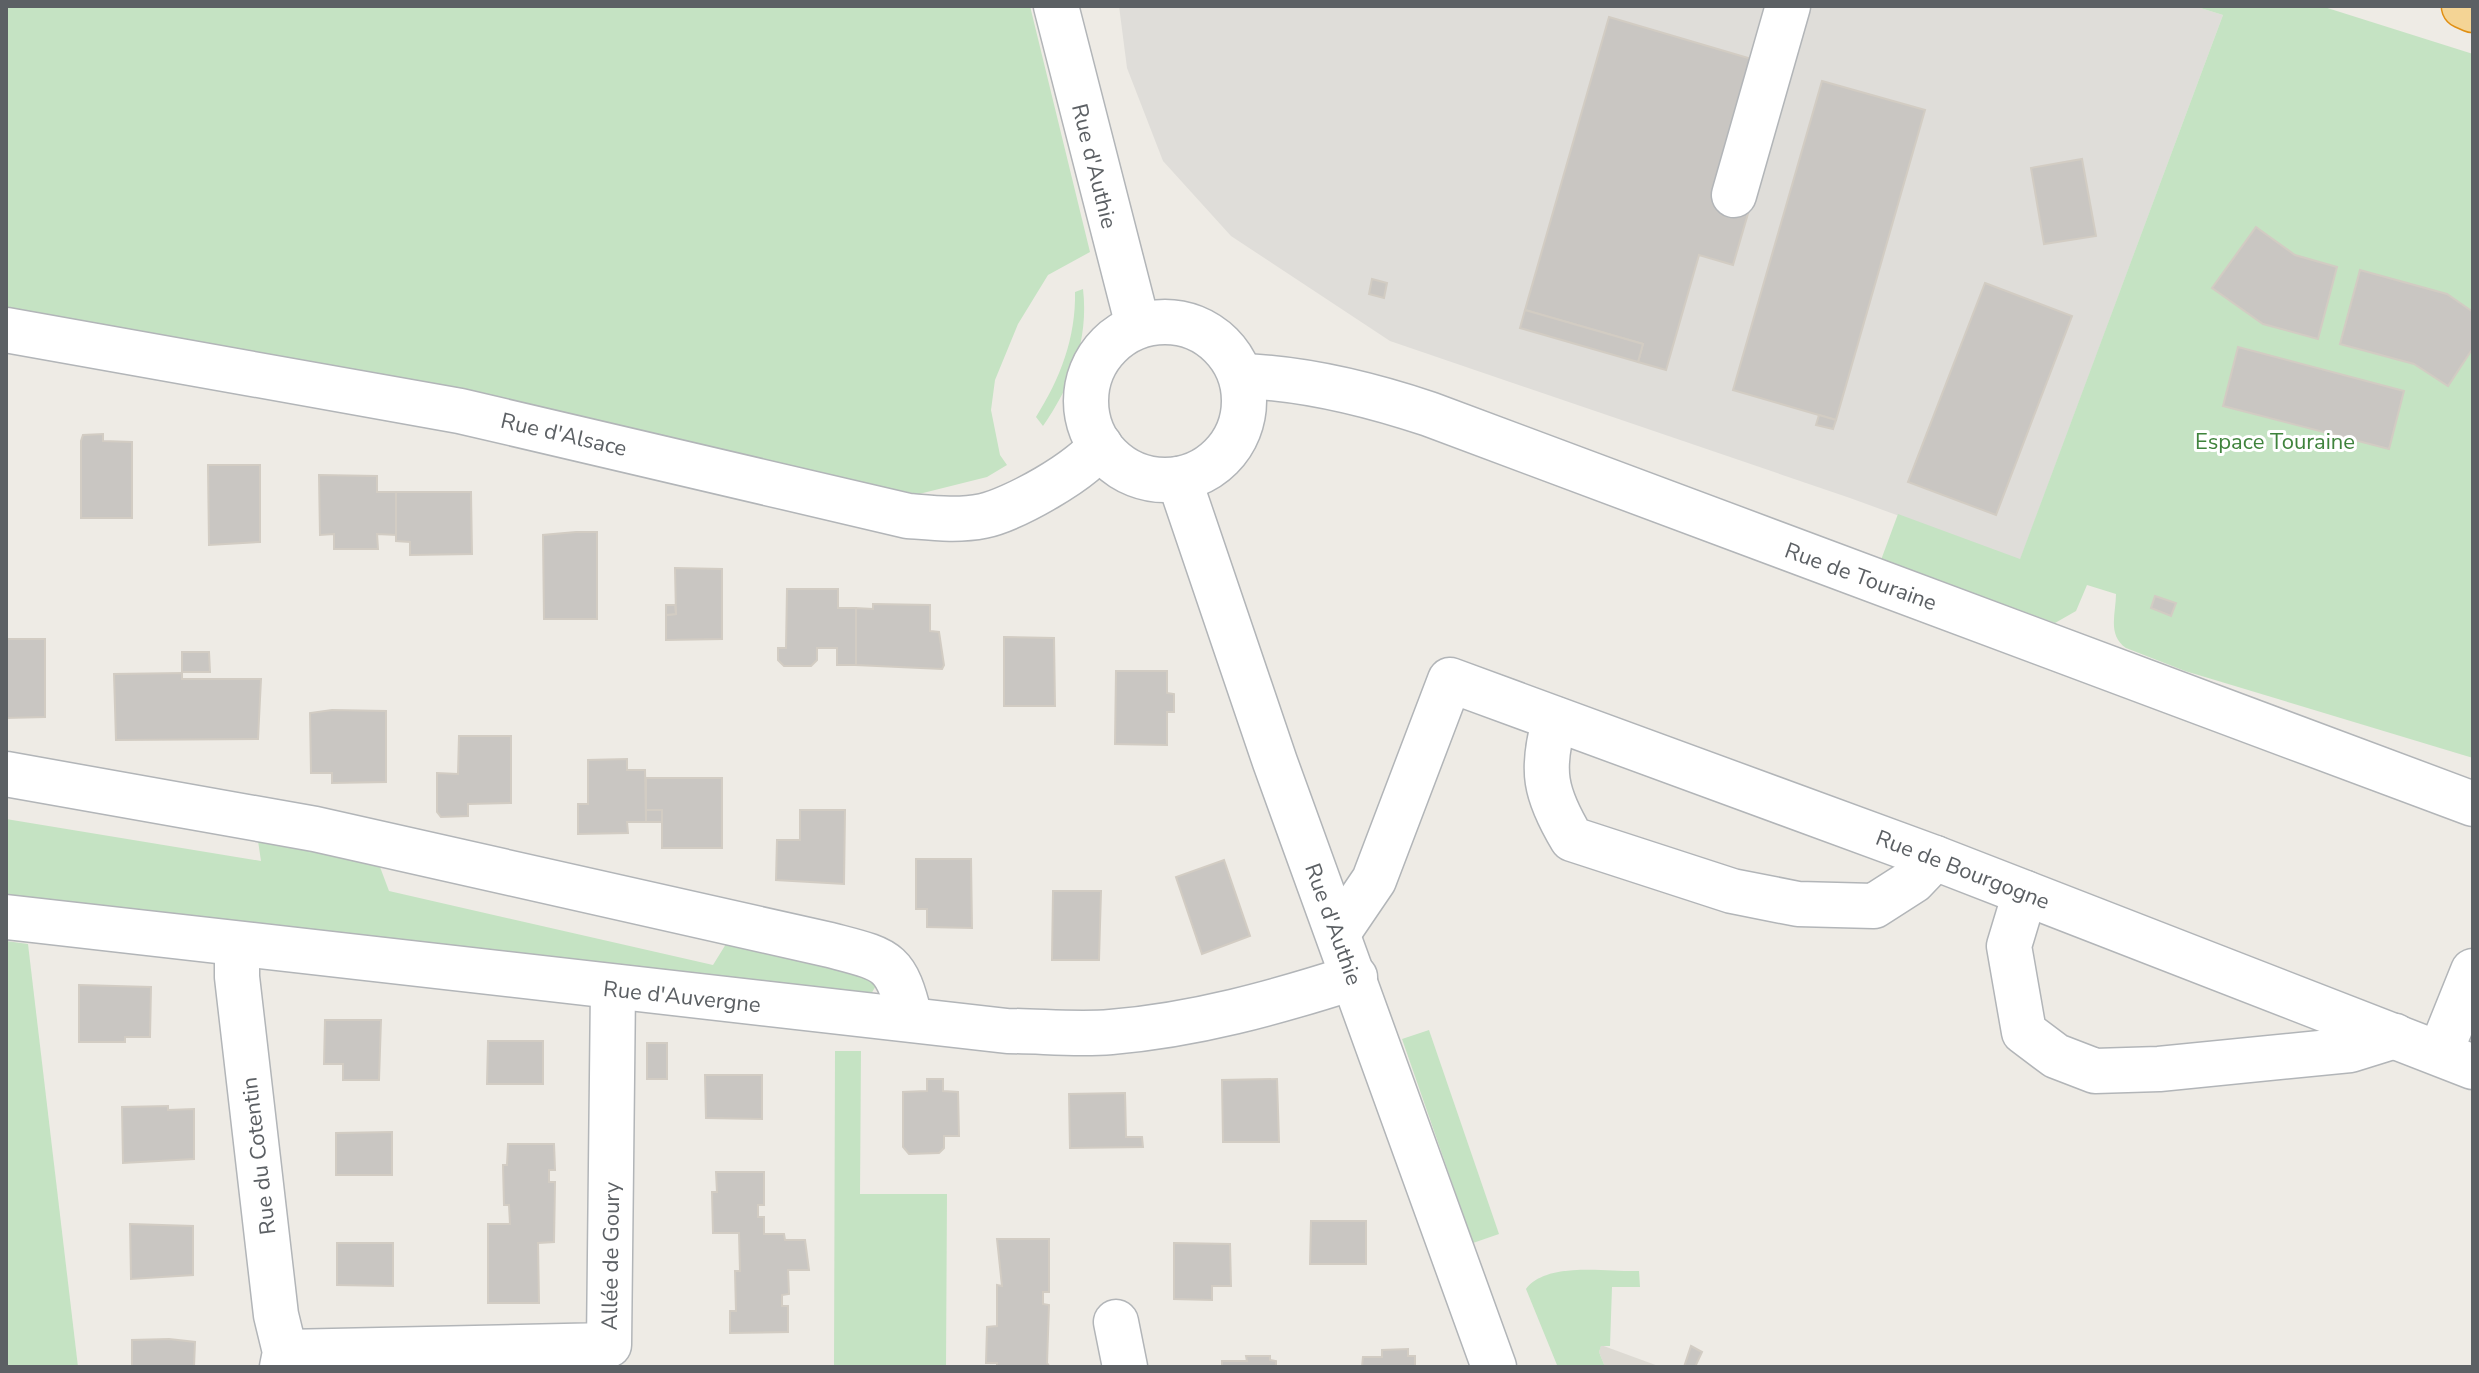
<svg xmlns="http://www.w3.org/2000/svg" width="2479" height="1373" viewBox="0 0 2479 1373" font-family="'Nunito Sans',sans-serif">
<rect width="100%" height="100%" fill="#eeebe5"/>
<path fill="#dfddd9" d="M1119,6H2194L2223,15L2020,560L1850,498L1390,341L1231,236L1163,161L1127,68Z"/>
<path fill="#dddad3" d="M1601,1345L1661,1367H1605L1599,1352Z"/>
<g fill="#c5e3c3">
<path d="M6,6H1030L1090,252L1048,275L1018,324L995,380L991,410L1000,455L1007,465L987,477L919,494L869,486L738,453L376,373L6,308Z"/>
<path d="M2194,6H2321L2473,54V758L2185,671L2126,648C2107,635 2116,613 2116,594L2087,585L2076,611L2055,623L1881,560L1898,514L2020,559L2223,15Z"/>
<path d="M1083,289C1089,340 1071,386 1043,426L1036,417C1060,379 1076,338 1075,292Z"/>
<path d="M6,819L261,861L257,834L377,859L389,891L713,965L726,944V935L782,948L878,982L870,996L6,897Z"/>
<path d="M6,941L28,944L78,1367H6Z"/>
<path d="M1429,1030L1499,1234L1473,1243L1402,1039Z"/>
<path d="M835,1051H861L860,1194H947L946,1367H834Z"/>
<path d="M1639,1271L1640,1287H1612L1610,1346H1601L1599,1352L1605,1367L1557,1365L1526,1289C1547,1261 1607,1272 1639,1271Z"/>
</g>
<g fill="#c9c6c2" stroke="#d2ccc3" stroke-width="2">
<path d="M1609,17L1755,60L1749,210L1733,265L1699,255L1666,370L1638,362L1643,344L1525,310Z"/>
<path d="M1822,81L1925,110L1836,420L1733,390Z"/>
<path d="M2082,159L2096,236L2044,244L2031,168Z"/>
<path d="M2256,227L2295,255L2337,267L2318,339L2263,324L2212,288Z"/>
<path d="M2360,270L2447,294L2473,312V348L2448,386L2414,364L2340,344Z"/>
<path d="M1372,279L1387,283L1384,298L1369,294Z"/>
<path d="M1985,283L2072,316L1996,515L1908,482Z"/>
<path d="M1525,310L1643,344L1638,362L1520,328Z"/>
<path d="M2238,347L2404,391L2389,449L2223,406Z"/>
<path d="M1819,415L1836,420L1833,429L1816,425Z"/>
<path d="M103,434V441L132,442V518H81V441L83,435Z"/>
<path d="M208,465H260V542L209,545Z"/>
<path d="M319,475L377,476V492H396V535L377,534L378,549H334V534L320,535Z"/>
<path d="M396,492H471L472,554L410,555V542L396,541Z"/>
<path d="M576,532H597V619H544L543,535Z"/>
<path d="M675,568L722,569V639L666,640V615L676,614Z"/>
<path d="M787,589H838V608H856V665H837V648H817V660L811,666H784L778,660V648H786Z"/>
<path d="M2155,596L2176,603L2171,616L2151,608Z"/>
<path d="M873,604L930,605V631L939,632L944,665L942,669L856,665V608L873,609Z"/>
<path d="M666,605H675L676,614L666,615Z"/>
<path d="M1004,637L1054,638L1055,706H1004Z"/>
<path d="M6,639H45V717L6,718Z"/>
<path d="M182,652H209L210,672H182Z"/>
<path d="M1116,671H1167V693L1174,694V712H1167V745L1115,744Z"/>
<path d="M182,673V679H261L258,739L116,740L114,674Z"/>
<path d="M332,710L386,711V782L332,783V773H311L310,713Z"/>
<path d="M459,736H511V803L468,804V816L441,817L437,812V773L458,774Z"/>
<path d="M627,759V770H645L646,822H627L628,833L578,834V804H588V760Z"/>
<path d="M646,778H722V848H662V810H646Z"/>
<rect x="646" y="810" width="16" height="12"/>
<path d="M800,810H845L844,884L776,880L777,840H800Z"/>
<path d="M916,859H971L972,928L927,927V909H916Z"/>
<path d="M1224,860L1250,936L1202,954L1176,877Z"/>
<path d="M1053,891H1101L1099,960H1052Z"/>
<path d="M79,985L151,987L150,1037H125V1042H79Z"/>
<path d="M325,1020H381L379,1080H343V1064H324Z"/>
<path d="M488,1041H543V1084H487Z"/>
<rect x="647" y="1043" width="20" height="36"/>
<path d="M705,1075H762V1119L706,1118Z"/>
<path d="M927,1079H943V1091L958,1092L959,1136H944V1148L939,1153L909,1154L903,1147V1092L927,1091Z"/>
<path d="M1277,1079L1279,1142H1223L1222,1080Z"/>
<path d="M1125,1093L1126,1137H1142L1143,1147L1070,1148L1069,1094Z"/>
<path d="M168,1106V1110L194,1109V1159L123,1163L122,1107Z"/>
<path d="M392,1132V1175H336V1133Z"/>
<path d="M508,1144H554L555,1170H549V1182H555L554,1242L538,1243L539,1303H488V1224H510L509,1205H504L503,1165H507Z"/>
<path d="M716,1172H764V1205H758V1217H764V1234H784L785,1240H805L809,1270H788L789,1294L782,1295V1306H788V1332L730,1333V1311H736L735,1271H740L739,1233H713L712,1192H717Z"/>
<path d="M1311,1221H1366V1264H1310Z"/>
<path d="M130,1224L193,1226V1275L131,1279Z"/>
<path d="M997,1239H1049V1292H1043V1304L1049,1305L1047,1363L1050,1367H997V1363H986L987,1327L997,1326V1285L1002,1286Z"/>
<path d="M337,1243H393V1286L337,1285Z"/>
<path d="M1174,1243L1230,1244L1231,1286H1212V1300L1174,1299Z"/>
<path d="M169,1339L195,1342L194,1367H132V1340Z"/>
<path d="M1691,1346L1702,1352L1695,1367H1684Z"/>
<path d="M1408,1349V1356H1415V1367H1362L1363,1357H1382V1350Z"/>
<path d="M1246,1356H1270V1360L1276,1361V1367H1222V1361H1247Z"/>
</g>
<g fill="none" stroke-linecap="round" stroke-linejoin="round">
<g stroke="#b2b5b8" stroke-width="47">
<g id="minor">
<path d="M1056,6L1138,326"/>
<path d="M1734,195L1788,6"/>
<circle cx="1165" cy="401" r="79"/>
<path d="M6,330L460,411L908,516C933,518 958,521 983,516C1012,510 1085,470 1100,445"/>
<path d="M1241,376C1305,378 1369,394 1429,414L2473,804"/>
<path d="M1179,479L1275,762L1494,1367"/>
<path d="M1555,719C1540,770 1545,794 1572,839L1732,891L1798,904L1874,906L1913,881L1935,858"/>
<path d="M6,774L315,829L830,945C887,960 896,959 910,1018"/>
<path d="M2025,893L2009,946L2024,1032L2056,1056L2095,1071L2159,1069L2350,1050L2395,1036"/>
<path d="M6,917L1007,1031C1041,1031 1077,1035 1111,1032C1195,1025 1274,1003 1355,977"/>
<path d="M1338,933L1374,880L1450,680L1935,858L2473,1067"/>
<path d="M237,944V977L276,1315L285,1352L282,1367"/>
<path d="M2440,1053L2473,971"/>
<path d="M1116,1322L1125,1367"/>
<path d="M285,1352L609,1345L613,988"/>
</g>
</g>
<g stroke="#e08f13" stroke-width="47">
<path id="highway" d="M2464,6L2473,10"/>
</g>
<use href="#minor" stroke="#fff" stroke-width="44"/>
<use href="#highway" stroke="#f4d495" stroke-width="44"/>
</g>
<g text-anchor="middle" stroke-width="6" stroke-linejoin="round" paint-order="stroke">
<g font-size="22" fill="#5c6064" stroke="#fff">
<text transform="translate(1095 166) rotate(76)" y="8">Rue d'Authie</text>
<text transform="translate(564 434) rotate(13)" y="8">Rue d'Alsace</text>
<text transform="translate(1861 576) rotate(20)" y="8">Rue de Touraine</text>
<text transform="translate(1963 869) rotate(21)" y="8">Rue de Bourgogne</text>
<text transform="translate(1334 924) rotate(70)" y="8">Rue d'Authie</text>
<text transform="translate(682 996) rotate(6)" y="8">Rue d'Auvergne</text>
<text transform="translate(258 1156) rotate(-97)" y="8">Rue du Cotentin</text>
<text transform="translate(610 1256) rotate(-89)" y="8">Allée de Goury</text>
</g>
<g font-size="22" fill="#3f833c" stroke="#fff">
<text x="2275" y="449">Espace Touraine</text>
</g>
</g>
<rect width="2479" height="1373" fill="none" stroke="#5c6064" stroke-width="16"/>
</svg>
